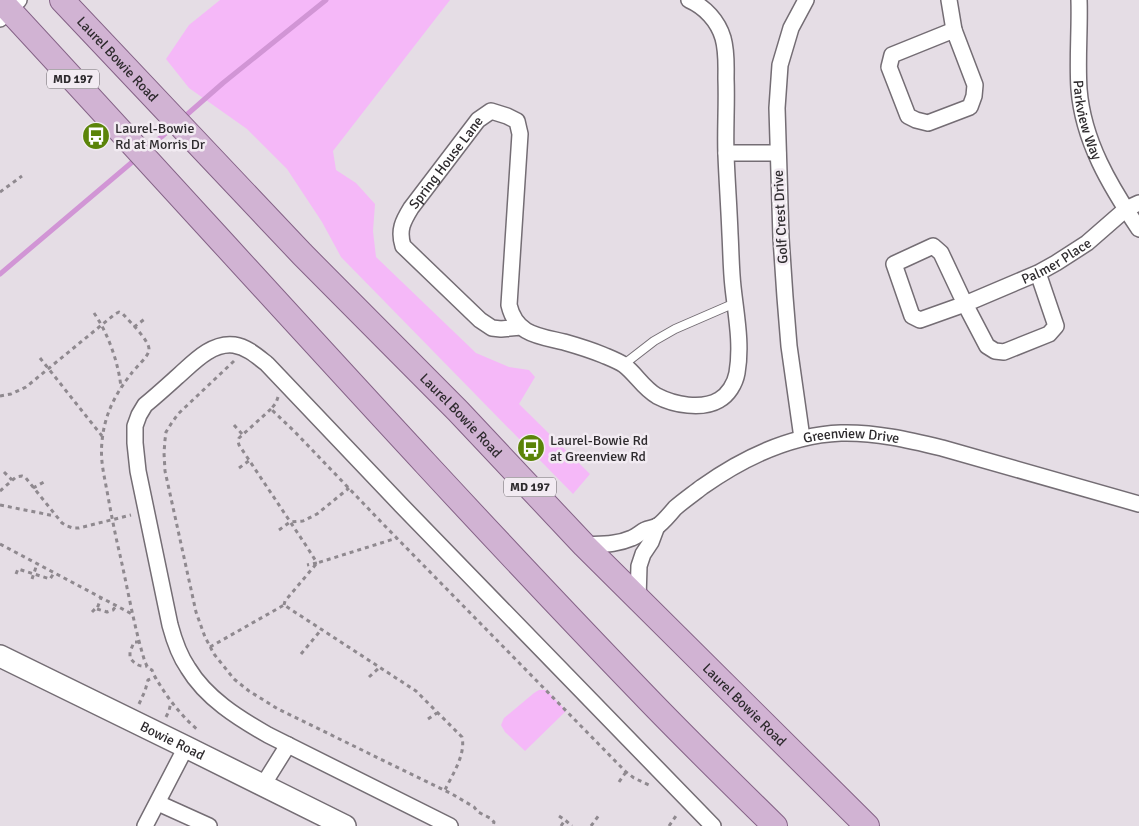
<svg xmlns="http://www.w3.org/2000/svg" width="1139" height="826" viewBox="0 0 1139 826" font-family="Signika,sans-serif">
<rect width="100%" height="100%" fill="#e5dde5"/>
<g fill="#f5b8f8">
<path d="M220,0H450L333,151L336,170L356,183L375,204L373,231L376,257L476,353L509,367L529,370L535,377L519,404L590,474L573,494L341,257L322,222L287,169L247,129L189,88L166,59L189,25Z"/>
<path d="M539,690H546L566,711L525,751L505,732L501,725L504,718L534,693Z"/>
</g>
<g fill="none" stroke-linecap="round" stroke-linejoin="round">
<g stroke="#d195d5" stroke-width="5">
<path d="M183,118L223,83L326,0"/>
<path d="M147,149L173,127"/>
<path d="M0,274L137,158"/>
</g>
<g stroke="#746d74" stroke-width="10">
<path id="lane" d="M623,365L654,341L675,329L735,303"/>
</g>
<g stroke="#746d74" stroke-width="18">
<g id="street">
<path d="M949,0L954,30"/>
<path id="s1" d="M1079,0C1080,29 1077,59 1079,89C1083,141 1110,186 1139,229"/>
<path d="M0,19L19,0"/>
<path d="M954,30L975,85L974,96L970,107L928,123L916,120L908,116L889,67L892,55Z"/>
<path d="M726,153H778"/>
<path d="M933,246L941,253L965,304L920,320L912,316L894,264Z"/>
<path id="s2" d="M1038,273L1056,326L1049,334L1004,352L995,351L987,346L965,304L1038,273L1056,263L1087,243L1126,209L1139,203"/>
<path id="s3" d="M521,327L501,329L492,328L480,320L403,246C398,230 403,221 411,208L478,120L491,111L507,116L517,121L520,134L509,305C516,335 539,336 564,342C578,346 591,350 603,355C610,358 618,361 624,365C636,374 643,388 657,396C674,405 702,410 719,400C728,395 735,384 737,373C742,344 736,315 733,287C731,269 731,251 730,234C729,208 727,181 726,155C725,130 727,104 726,79C726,65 727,52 723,38C718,21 705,7 689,0"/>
<path d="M802,438L789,346L785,297L781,238L777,108L780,65L791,28L806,0"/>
<path id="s4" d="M584,545C601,544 616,545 632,538C637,536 641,532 645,530C650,528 655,528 659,525C665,520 670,514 675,508C683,501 693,494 702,487C743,458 790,435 841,433C875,432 909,440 942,448L1139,504"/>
<path d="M638,599L639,566L643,554L651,542L657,526"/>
<path d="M263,785L288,745"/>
<path d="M158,803L209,826"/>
<path d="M145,826L186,747"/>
<path d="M450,826L268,735C238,718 206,698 188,668C179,655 174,640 170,625L138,471L135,443V426L139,415L145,405C156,396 167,386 177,377C192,364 211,342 234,345C247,347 257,356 267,364L401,505L713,826"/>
</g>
</g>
<g stroke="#746d74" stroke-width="24">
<g id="secondary">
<path id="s5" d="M0,656L186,747L345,826"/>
</g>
</g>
<g stroke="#846286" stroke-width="26">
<g id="primary">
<path d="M0,0C214,231 423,466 642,693C685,738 730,782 775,826"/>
<path id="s6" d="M62,0L302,254L458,411L584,545L867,826"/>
</g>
</g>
<g stroke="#8f898f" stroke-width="3" stroke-dasharray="4 4" stroke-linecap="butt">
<path d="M0,192L22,176"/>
<path d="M94,313C108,333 119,364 121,388"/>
<path d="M134,327L146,318"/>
<path d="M40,358L102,436"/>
<path d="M234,361L178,414L171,424L166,432L165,440L164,453L165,471L196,612L205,637L214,654L234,679L249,691L278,709L452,794L474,807L478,812L490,818L494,822L493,826"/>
<path d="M0,396L11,394L26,387L115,314L119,312L123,314C130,322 150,341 149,350C149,356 135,368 131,374C115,394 104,416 102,442C100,459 104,475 107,491C111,513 115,534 120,555C128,590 134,627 145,662L148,668L152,670L153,673C165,695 180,715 199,731"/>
<path d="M278,397L276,403L271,409L295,432L384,525L626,772L634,778L649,785"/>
<path d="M271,409L239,438L238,441L239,445L307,547L317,563L307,565"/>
<path d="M234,425L243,435"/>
<path d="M239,468L250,460"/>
<path d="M4,472L12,480"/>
<path d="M33,488L44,482"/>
<path d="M0,491L16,477L22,476L25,477L62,523L67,526L73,528H79L131,515"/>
<path d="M0,505L55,516"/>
<path d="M279,530L290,522L303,521L317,514L349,488"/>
<path d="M0,544L132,614"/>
<path d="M16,574L18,569L50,579L54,573"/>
<path d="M32,579L37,564"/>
<path d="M284,605L285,601L317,563L397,538"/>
<path d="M97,609L107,612L113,610L116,606"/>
<path d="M92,612L95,609H97L101,598"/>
<path d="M139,642H134L130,652V658C135,664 139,667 147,666"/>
<path d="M210,647L284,605L416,691L462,737C466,755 452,775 445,790"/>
<path d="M301,654L321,630"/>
<path d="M369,677L379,668"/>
<path d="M139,704L145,691L148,680L156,677"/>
<path d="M166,717L169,711L171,702"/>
<path d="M428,719L437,713"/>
<path d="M619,782L626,772"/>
<path d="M559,816L565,820"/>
<path d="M561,826L565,820L572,826"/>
<path d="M591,826L599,815"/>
<path d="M669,826L678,813"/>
</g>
<use href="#lane" stroke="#fff" stroke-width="8"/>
<use href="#street" stroke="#fff" stroke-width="15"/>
<use href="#secondary" stroke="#fff" stroke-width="21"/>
<use href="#primary" stroke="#d1b3d3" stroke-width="24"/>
</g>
<defs>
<g id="bus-disc" transform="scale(1.4375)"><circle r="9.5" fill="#5b8409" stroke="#f2ebf2"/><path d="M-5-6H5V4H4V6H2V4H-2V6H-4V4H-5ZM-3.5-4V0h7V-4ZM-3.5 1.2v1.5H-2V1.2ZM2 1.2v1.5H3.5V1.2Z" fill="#fff"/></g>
</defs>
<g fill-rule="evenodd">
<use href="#bus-disc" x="96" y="136"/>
<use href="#bus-disc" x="531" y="448"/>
</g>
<g text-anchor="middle" stroke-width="5" stroke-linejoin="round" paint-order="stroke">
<g fill="#f2ebf2" stroke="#696569" stroke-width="1">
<rect x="47" y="69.5" width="52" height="19" rx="4"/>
<rect x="504" y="477.5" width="52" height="19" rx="4"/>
</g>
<g font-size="12" font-weight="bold" fill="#2e2b2e">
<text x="73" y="83">MD 197</text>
<text x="530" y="491">MD 197</text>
</g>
<g font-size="14" fill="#2e2b2e" stroke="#f2ebf2">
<text dy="5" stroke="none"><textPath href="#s6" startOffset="81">Laurel Bowie Road</textPath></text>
<text dy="5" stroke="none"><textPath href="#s1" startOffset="121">Parkview Way</textPath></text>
<text dy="5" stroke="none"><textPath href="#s3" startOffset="248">Spring House Lane</textPath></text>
<text transform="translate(780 217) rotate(-93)" y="5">Golf Crest Drive</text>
<text dy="5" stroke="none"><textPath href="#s2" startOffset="282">Palmer Place</textPath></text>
<text dy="5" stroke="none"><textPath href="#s6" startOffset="576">Laurel Bowie Road</textPath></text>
<text dy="5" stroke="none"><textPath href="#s4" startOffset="298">Greenview Drive</textPath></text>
<text dy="5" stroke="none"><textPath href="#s6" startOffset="981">Laurel Bowie Road</textPath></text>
<text dy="5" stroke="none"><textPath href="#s5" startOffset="192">Bowie Road</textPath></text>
</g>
<g font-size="14" fill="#2e2b2e" stroke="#f2ebf2" text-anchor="start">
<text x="115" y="133">Laurel-Bowie<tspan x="115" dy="16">Rd at Morris Dr</tspan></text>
<text x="550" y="445">Laurel-Bowie Rd<tspan x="550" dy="16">at Greenview Rd</tspan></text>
</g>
</g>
</svg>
